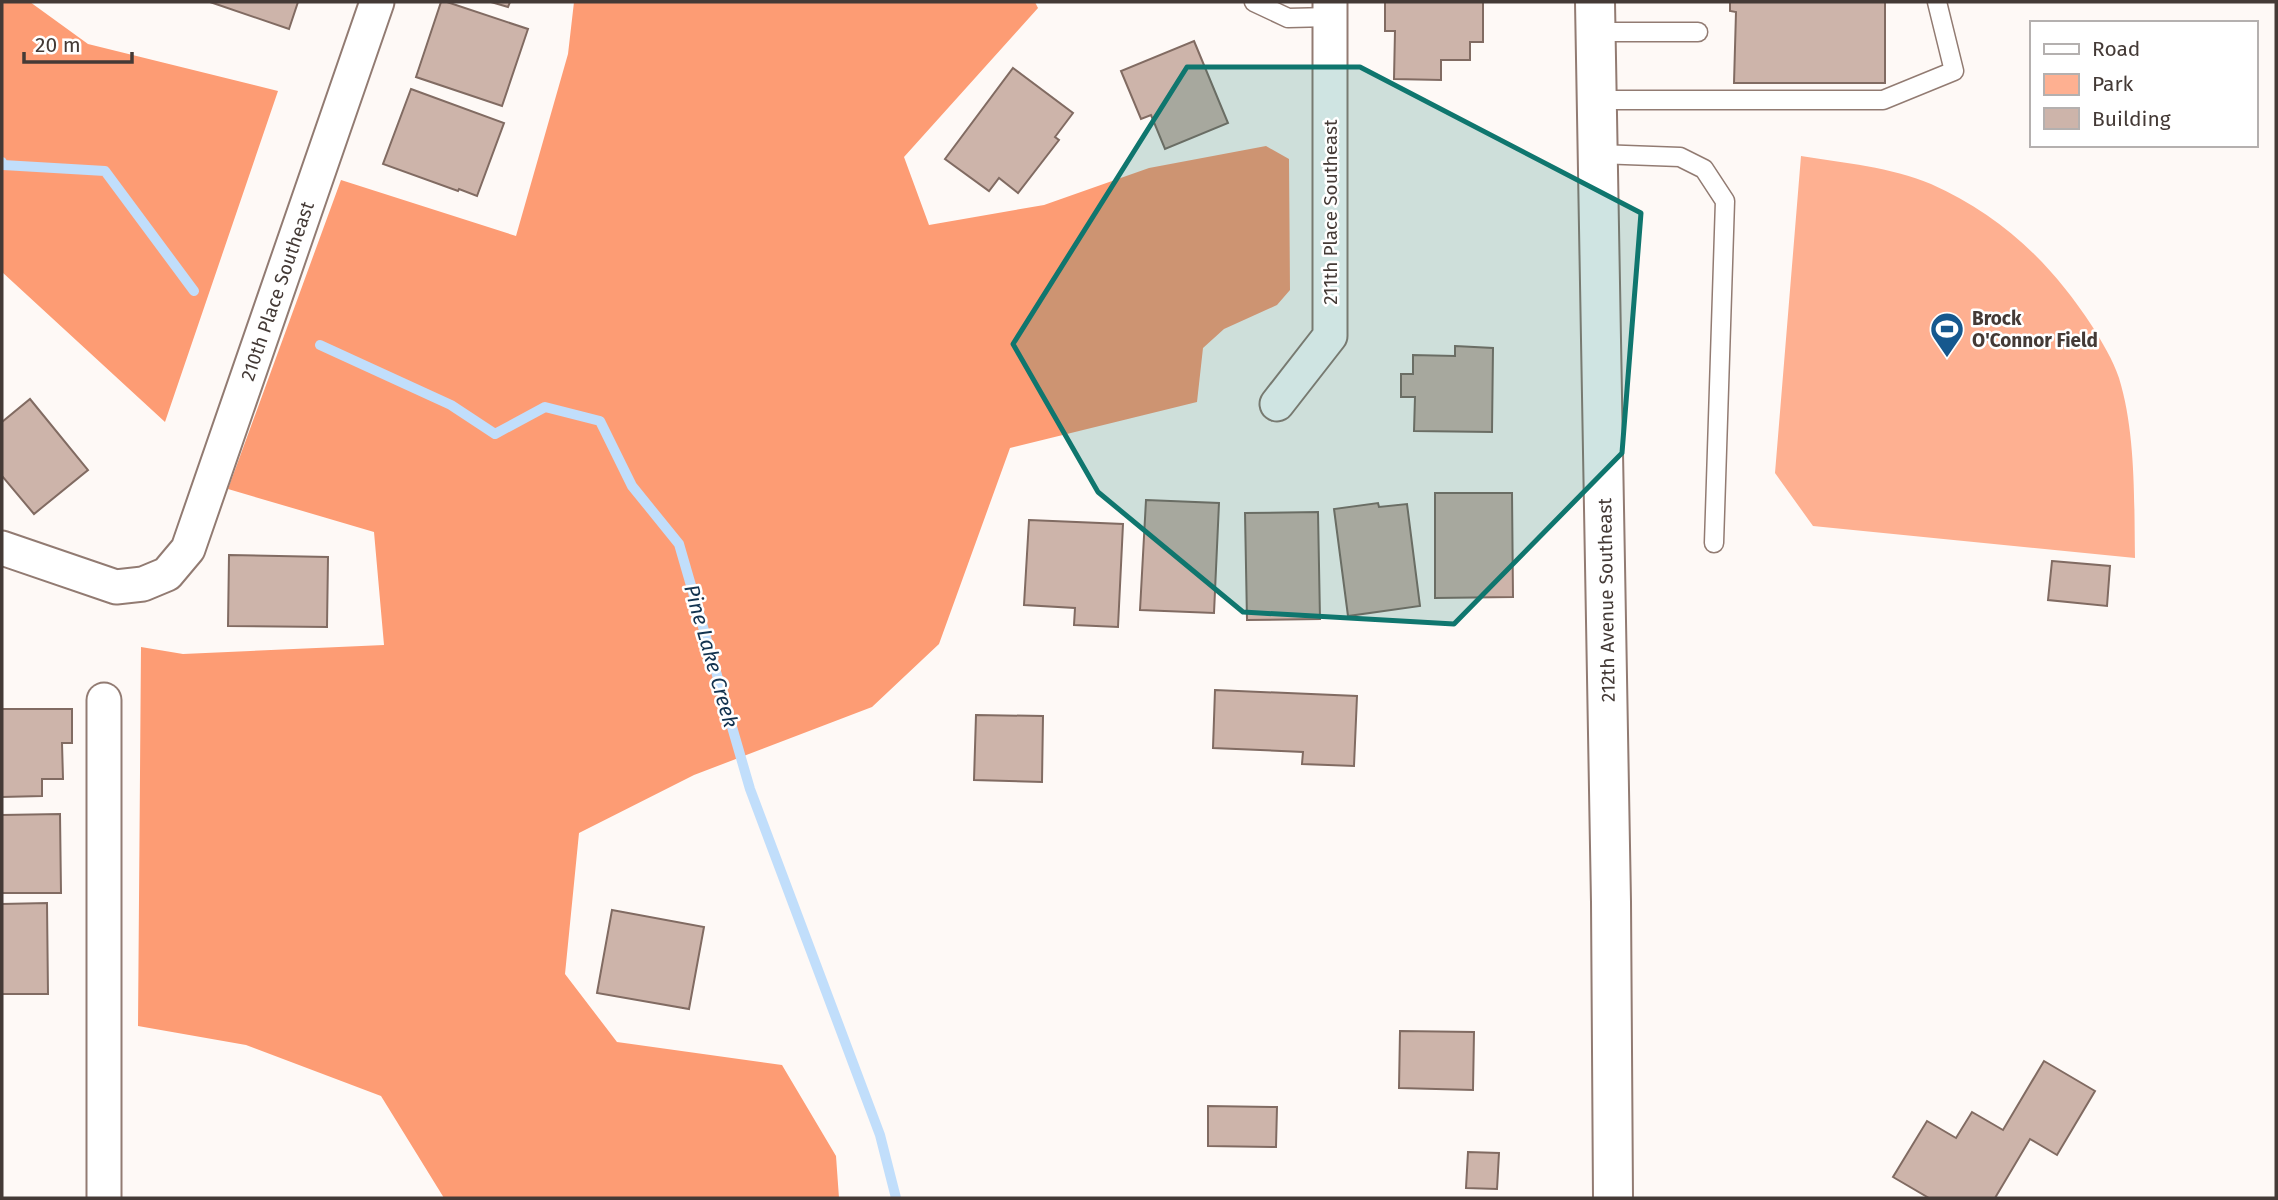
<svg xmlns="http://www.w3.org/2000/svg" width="2278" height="1200" viewBox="0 0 2278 1200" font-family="'Fira Sans',sans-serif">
<rect width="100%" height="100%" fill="#fef9f6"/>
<path fill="#feb091" d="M1801,156C1844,163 1891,167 1931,184C2001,215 2051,263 2092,326C2102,342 2113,360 2119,378C2136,433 2134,500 2135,558L1813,526L1775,473Z"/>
<g fill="#fd9c74">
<path d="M2,2H30L88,44L278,91L165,422L2,272Z"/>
<path d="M574,2H1035L1038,8L904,157L929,225L1044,205L1149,168L1266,146L1289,159L1290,290L1277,305L1224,329L1203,348L1197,402L1010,448L939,644L872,707L694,775L579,833L565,974L617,1042L782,1065L836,1156L839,1198H444L381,1096L246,1045L138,1026L141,647L183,654L384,645L374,532L228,489L341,180L516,236L568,54Z"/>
</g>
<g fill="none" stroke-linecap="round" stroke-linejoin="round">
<g stroke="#c1defb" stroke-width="10">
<path d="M2,162L3,165L105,171L194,291"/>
<path d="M320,345L451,405L495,434L545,407L600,421L632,486L679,544L750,789L880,1135L896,1198"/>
</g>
</g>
<g fill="#cdb4aa" stroke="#816b62" stroke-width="2">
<path d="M210,2H298L289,29Z"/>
<path d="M441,2H447L528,29L502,106L416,77Z"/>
<path d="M491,2H510L508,7Z"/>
<path d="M1385,2H1483V42H1470V60H1441V80L1394,79L1395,31H1385Z"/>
<path d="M1730,2H1885V83H1734L1736,12L1730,11Z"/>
<path d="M1194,41L1228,123L1165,149L1151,115L1141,119L1121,71Z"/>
<path d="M1013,68L1073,113L1055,137L1059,140L1018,193L999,178L989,191L945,159Z"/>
<path d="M411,89L504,123L477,196L459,189L458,191L383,164Z"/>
<path d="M1455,346L1493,348L1492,432L1414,431L1415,397H1401V374H1413V355L1455,356Z"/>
<path d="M30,399L88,470L34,514L2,476V422Z"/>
<path d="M1435,493H1512L1513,597L1435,598Z"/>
<path d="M1146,500L1219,503L1214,613L1140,610Z"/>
<path d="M1378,503L1379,507L1407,504L1420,606L1348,616L1334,509Z"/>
<path d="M1318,512L1320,619L1247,620L1245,513Z"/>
<path d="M1029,520L1123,524L1118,627L1074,625L1075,608L1024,605Z"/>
<path d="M229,555L328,557L327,627L228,626Z"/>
<path d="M2052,561L2110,566L2107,606L2048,600Z"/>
<path d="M1215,690L1357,696L1354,766L1302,764L1303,752L1213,748Z"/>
<path d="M2,709H72V743H62L63,779H42V796L2,797Z"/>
<path d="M976,715L1043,716L1042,782L974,780Z"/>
<path d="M60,814L61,893H2V815Z"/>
<path d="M47,903L48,994H2V904Z"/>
<path d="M612,910L704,927L689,1009L597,993Z"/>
<path d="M1400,1031L1474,1032L1473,1090L1399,1088Z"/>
<path d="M2044,1061L2095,1091L2057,1155L2030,1139L1995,1198H1929L1893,1177L1927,1121L1956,1138L1972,1112L2003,1130Z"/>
<path d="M1208,1106L1277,1107L1276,1147L1208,1146Z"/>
<path d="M1468,1152L1499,1153L1497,1189L1466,1188Z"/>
</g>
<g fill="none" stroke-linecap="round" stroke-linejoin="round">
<g stroke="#927b72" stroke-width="21">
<g id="service">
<path d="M1254,2L1288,18L1330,17"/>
<path d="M1596,32H1698"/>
<path d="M1597,100H1883L1954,71L1937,2"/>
<path d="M1598,154L1680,157L1704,169L1725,201L1714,543"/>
</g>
</g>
<g stroke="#927b72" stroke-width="37">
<g id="minor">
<path d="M1277,404L1330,336V2"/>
<path d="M2,548L116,587L143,584L167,574L188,549L377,2"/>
<path d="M104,1198V700"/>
</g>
</g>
<g stroke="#927b72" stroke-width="42">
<path id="tertiary" d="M1595,2L1611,902L1613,1198"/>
</g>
<use href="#service" stroke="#fff" stroke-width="18"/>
<use href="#minor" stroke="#fff" stroke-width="33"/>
<use href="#tertiary" stroke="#fff" stroke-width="38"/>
</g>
<path fill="#0f766e" fill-opacity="0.2" stroke="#0f766e" stroke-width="5" stroke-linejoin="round" d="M1187,67H1360L1641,213L1622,453L1454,624L1243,612L1098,492L1013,344Z"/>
<defs>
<g id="stadium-pin" transform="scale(1.75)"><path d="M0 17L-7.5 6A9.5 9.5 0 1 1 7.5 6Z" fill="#16588e" stroke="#fff"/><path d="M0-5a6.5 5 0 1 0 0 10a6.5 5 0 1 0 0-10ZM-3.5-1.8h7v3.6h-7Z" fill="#fff"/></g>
</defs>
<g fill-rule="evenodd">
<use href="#stadium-pin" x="1947" y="329"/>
</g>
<g text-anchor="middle" stroke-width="5" stroke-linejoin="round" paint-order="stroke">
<g font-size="19" fill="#443a36" stroke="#fff">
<text transform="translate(1330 212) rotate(-90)" y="7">211th Place Southeast</text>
<text transform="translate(277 291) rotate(-71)" y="7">210th Place Southeast</text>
<text transform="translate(1606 600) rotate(-91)" y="7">212th Avenue Southeast</text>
</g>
<g font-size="19" font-weight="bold" fill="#443a36" stroke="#fff" text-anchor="start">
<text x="1972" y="325">Brock<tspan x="1972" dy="22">O'Connor Field</tspan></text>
</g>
<g font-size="21" font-style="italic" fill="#13334f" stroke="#fff">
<text transform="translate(711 656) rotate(74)" y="7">Pine Lake Creek</text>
</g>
</g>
<rect width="2278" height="1200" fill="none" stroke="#443a36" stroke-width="7"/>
<rect x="2030" y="21" width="228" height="126" fill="#ffffff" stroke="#b4b0af" stroke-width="2"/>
<rect x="2044" y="44" width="35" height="10" fill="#ffffff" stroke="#b4b0af" stroke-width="2"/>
<text x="2092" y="56" font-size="21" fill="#443a36">Road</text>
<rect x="2044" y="74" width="35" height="21" fill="#feb091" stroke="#b4b0af" stroke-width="2"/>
<text x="2092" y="91" font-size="21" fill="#443a36">Park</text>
<rect x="2044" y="108" width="35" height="21" fill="#cdb4aa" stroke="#b4b0af" stroke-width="2"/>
<text x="2092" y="126" font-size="21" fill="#443a36">Building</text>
<path d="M24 52v10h108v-10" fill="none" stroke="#443a36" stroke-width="3.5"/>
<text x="35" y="52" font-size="21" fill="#443a36" stroke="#ffffff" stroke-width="5" paint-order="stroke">20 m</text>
</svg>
